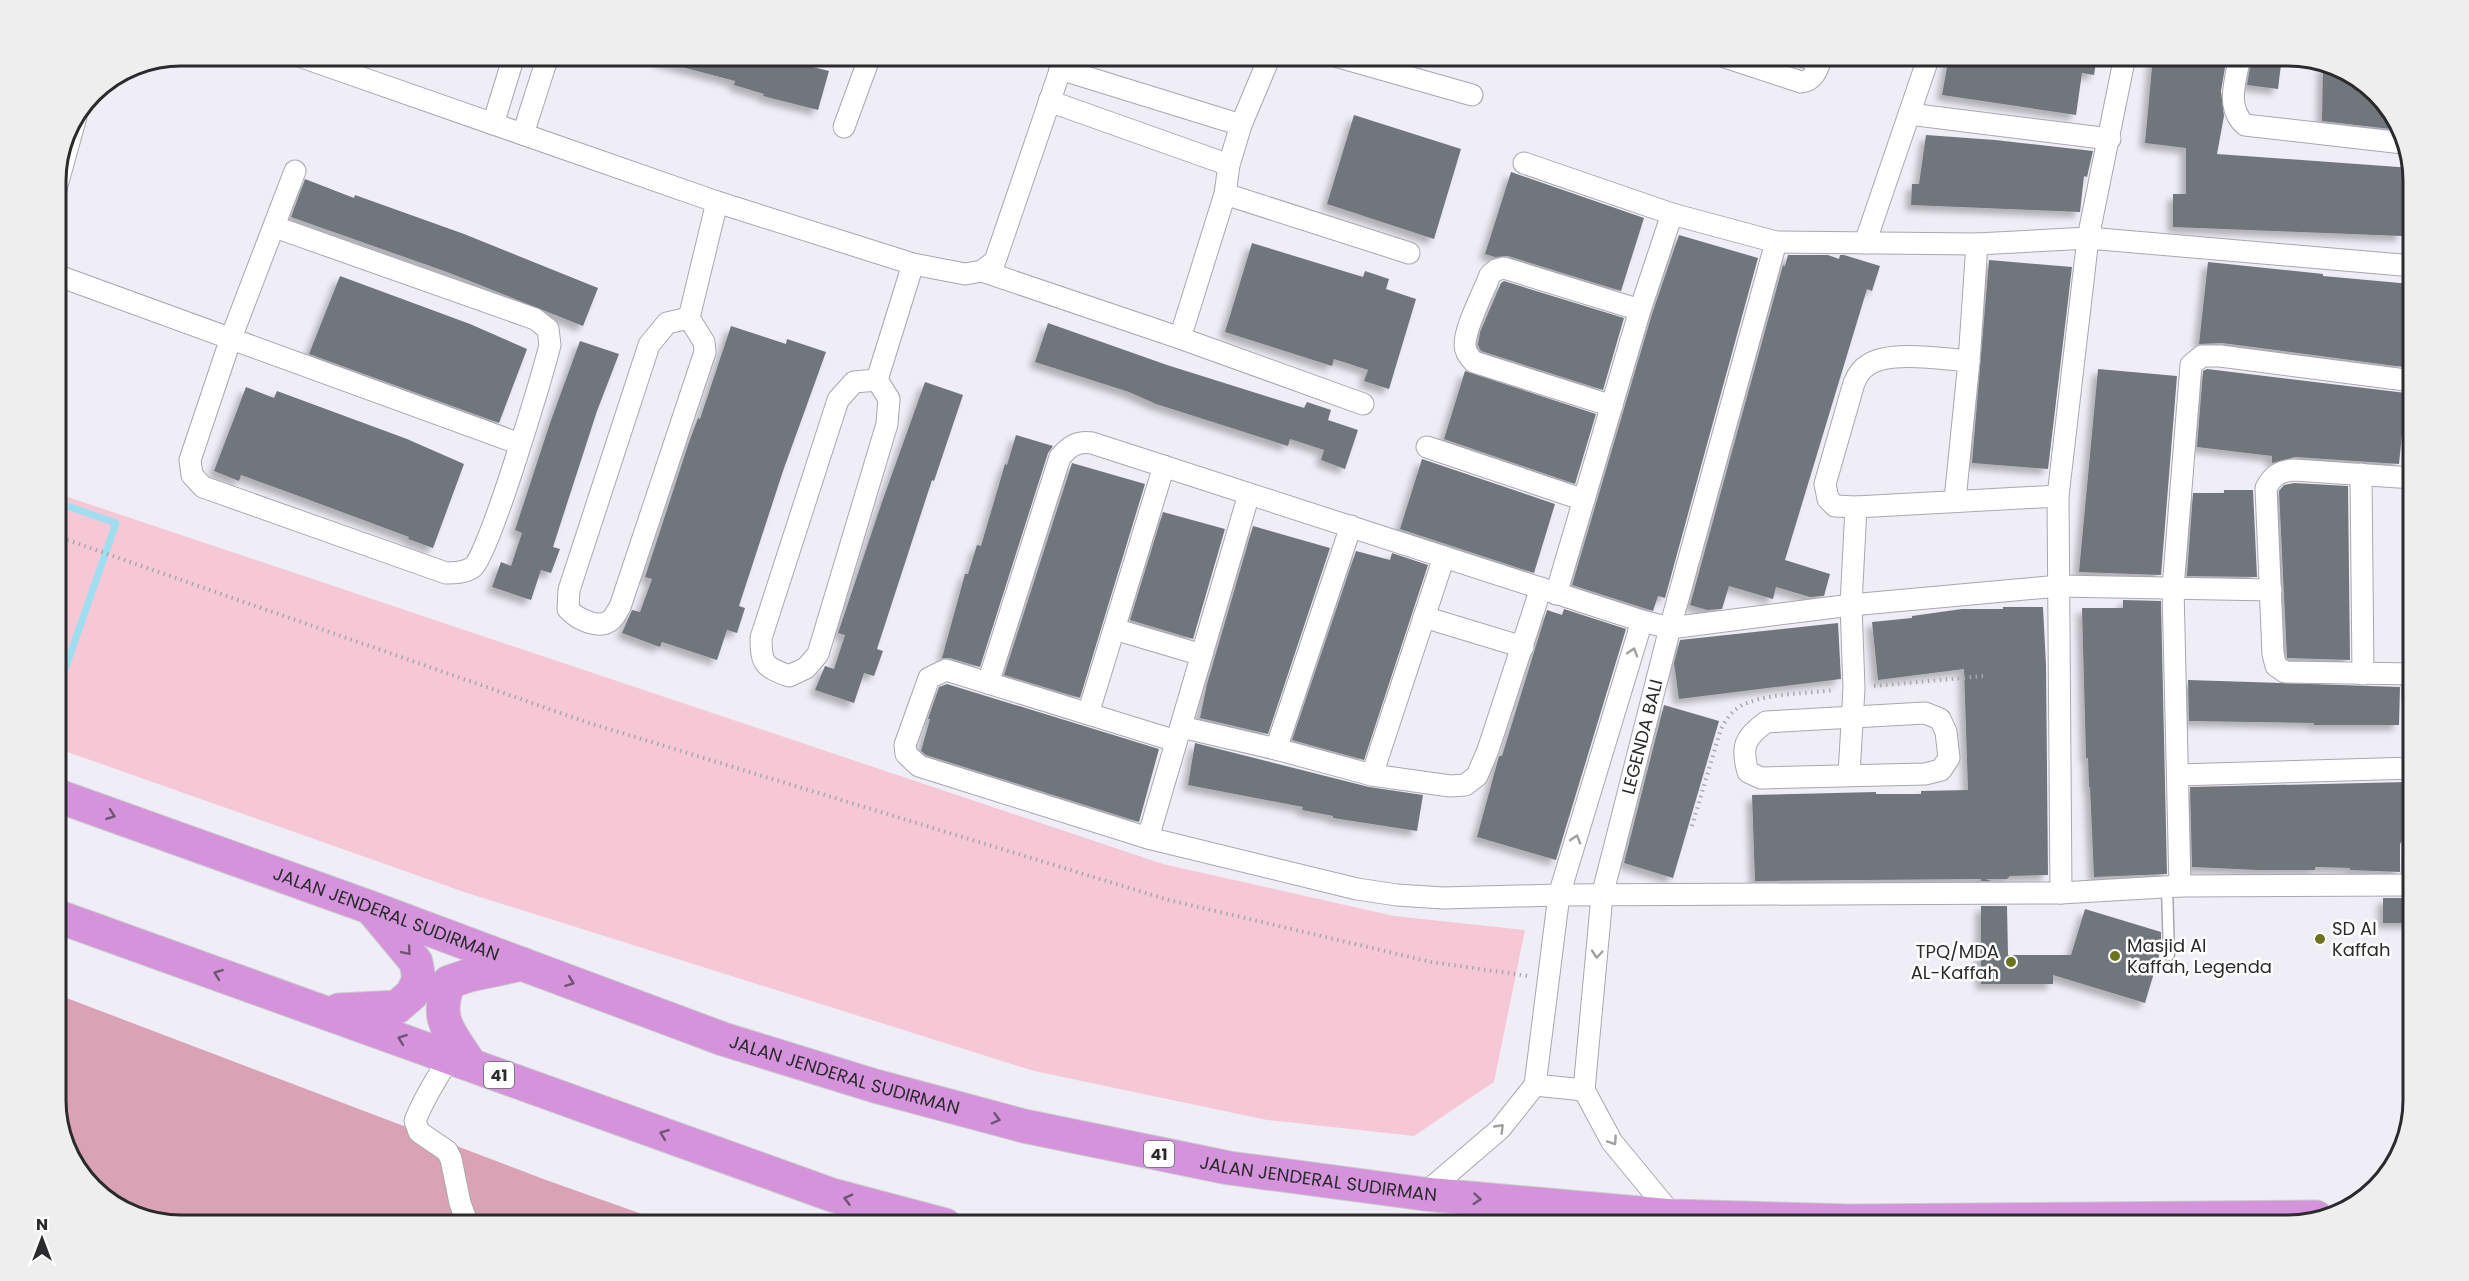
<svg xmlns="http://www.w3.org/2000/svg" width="2469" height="1281" viewBox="0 0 2469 1281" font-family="Poppins,sans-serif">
<defs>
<filter id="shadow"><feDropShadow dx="-5.5" dy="5.5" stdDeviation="3" flood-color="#0004"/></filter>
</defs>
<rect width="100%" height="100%" fill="#efeef7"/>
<path fill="#f6c8d6" d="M56,493L1163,864L1394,916L1525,930L1494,1082L1414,1136L1267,1120L1034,1071L467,893L56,748Z"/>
<path fill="#daa3b5" d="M56,994L546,1180L673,1225H181L125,1212L77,1170L56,1109Z"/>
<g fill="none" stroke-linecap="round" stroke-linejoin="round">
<path stroke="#9fdef1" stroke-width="7" d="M56,502L116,523L56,695"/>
</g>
<g fill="#71767c" filter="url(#shadow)">
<path d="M659,56H769L829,71L818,110L763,96L764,94L734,85L735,81L659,61Z"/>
<path d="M1949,56H2097L2094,75L2082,73L2076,115L1942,95Z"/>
<path d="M2153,56H2227L2221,91L2224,116L2217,154L2412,168L2413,195H2404L2402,236L2173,227V194H2186V148L2145,143Z"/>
<path d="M2252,56H2282L2278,89L2247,85Z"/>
<path d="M2323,64L2344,69L2393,112L2399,130L2322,121Z"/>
<path d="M1354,115L1461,149L1434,239L1327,204Z"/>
<path d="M1926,135L1995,140L2093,151L2087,177L2084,176L2080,212L1911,205L1912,184H1919Z"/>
<path d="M1511,172L1644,218L1621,291L1508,256L1495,257L1485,254Z"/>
<path d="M305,179L354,198L355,195L464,234L598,288L583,326L447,272L291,217Z"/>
<path d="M1679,235L1758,258L1665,598L1658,596L1653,611L1572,585L1652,314Z"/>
<path d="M1252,243L1363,277L1365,271L1389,279L1386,289L1416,299L1389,389L1364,381L1368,370L1334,359L1332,366L1225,332Z"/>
<path d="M1788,255H1828L1839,259L1840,255H1844L1880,266L1872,291L1867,289L1785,560L1830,574L1824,596L1810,597L1776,587L1773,599L1729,586L1722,609L1707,610L1690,605L1783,265L1785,266Z"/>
<path d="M1989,260L2072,267L2048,469L1972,463Z"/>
<path d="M2208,262L2323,274V276L2411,284L2403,367L2222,343L2199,344Z"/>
<path d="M340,276L470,324L527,349L499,423L309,354Z"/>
<path d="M1504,281L1624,318L1603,390L1481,351L1478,345L1480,332L1501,283Z"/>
<path d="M1048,323L1167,365L1304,408L1307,402L1331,410L1328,420L1358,430L1345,469L1321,460L1324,450L1290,439L1288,446L1156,404L1129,392L1035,362Z"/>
<path d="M731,326L786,344L787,339L826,352L783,471L739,606L745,608L737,633L727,630L717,660L662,642L660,647L622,633L632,610L640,612L652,579L645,577L688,445L698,418L700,419Z"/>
<path d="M580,341L619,354L597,411L553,547L560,549L551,573L541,570L531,600L492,587L501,562L511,566L522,533L515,530L550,423Z"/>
<path d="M2098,369L2177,376L2161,575L2079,572Z"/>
<path d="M2207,369L2406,393L2399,464L2295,457L2272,463V456L2197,447L2203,371Z"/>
<path d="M1465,371L1596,414L1575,484L1444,439Z"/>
<path d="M925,382L963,395L934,481L932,480L877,649L883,651L874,676L864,673L854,703L815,690L825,666L834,669L845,635L838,633L882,502Z"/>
<path d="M246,387L274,398L277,391L407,439L464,464L433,548L408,539L409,537L296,495L241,475L239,481L214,471Z"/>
<path d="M1016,435L1053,446L1048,453L980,667L950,658H942L965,574H968L977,545L981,546L1005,464L1007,465Z"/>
<path d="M1422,459L1555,504L1534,573L1400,529Z"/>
<path d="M1072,463L1145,484L1080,698L1004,675Z"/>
<path d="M2294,483L2348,486L2350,660L2287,658L2279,491L2284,485Z"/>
<path d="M2224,490H2253L2257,577L2187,576L2193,493H2224Z"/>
<path d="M1163,512L1225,529L1193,639L1130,620Z"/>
<path d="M1253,526L1330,548L1268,734L1200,718L1207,684Z"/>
<path d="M1356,551L1390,560L1392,553L1428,565L1364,760L1292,740Z"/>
<path d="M2123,600L2161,601L2167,874L2094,877L2090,787H2089L2088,758H2086L2082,608H2123Z"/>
<path d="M2003,607H2043L2046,666L2048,875L2010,876L2007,879H1986L1991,881H1981V879L1755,881L1752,795L1876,792V794H1921V791L1968,790L1964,669L1878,680L1872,622L1912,618V616L1962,609H2003Z"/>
<path d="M1564,609L1626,629L1556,860L1477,837L1499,756H1502L1547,610L1562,615Z"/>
<path d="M1838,623L1841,679L1679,699L1674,663L1680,640Z"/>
<path d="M2188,680L2400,687L2399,725H2314V723L2189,721Z"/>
<path d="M947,684L1159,749L1139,822L926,755L921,751L930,719H928L939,687Z"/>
<path d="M1664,705L1719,721L1673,878L1624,863Z"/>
<path d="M1195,743L1369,787L1423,795L1417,831L1333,818V816L1302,810L1303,807L1188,785Z"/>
<path d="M2407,782L2405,829H2407V834L2400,844V872L2350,870V868L2315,867V870H2258L2192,867L2190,787Z"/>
<rect x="2383" y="898" width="30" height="25"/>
<path d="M1981,906H2007L2008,955H2071L2085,909L2161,932V949L2145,1003L2053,975V984H1981Z"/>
</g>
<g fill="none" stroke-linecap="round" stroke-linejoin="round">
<g stroke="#a8a7af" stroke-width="13">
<path id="lane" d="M2167,887L2169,955"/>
</g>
<g stroke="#a8a7af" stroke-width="23">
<g id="street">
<path d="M299,56L717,202L913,264L965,274L982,271L995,261L1065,56"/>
<path d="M1335,56L1472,95"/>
<path d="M1722,56L1801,82C1815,81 1818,67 1822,56"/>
<path d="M1801,56L1820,62"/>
<path d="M2240,56C2236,79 2225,107 2245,125L2403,143"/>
<path d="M1060,69L1241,125"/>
<path d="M1049,101L1229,165"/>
<path d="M1909,114L2110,139"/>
<path d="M493,124L514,56"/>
<path d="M844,127L870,56"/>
<path d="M523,134L548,56"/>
<path d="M1524,163L1672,214L1776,242L1977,244L2088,238L2413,266"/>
<path d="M56,189L76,117"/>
<path d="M1225,194L1409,253"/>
<path d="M275,227L535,319L548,329L550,345C542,376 489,555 473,567C465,573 455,573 446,573L203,487L192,475L190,460L231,338L295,171"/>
<path d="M1865,243L1929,56"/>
<path d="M982,271L1180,338L1363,404"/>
<path d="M56,275L520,444"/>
<path d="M689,318L667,323L649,345L569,590L568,609C577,619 600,631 612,619C615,616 617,611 620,607L705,352L704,342L689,318L717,202"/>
<path d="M1180,338L1225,194L1229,165L1241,125L1270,56"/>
<path d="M1969,361C1943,359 1889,350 1868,365C1861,369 1857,376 1854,383L1825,484L1828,499L1835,506L1856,507L2058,496"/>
<path d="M877,380L854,382L838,400L761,638C761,665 765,667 789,676L806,668L818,654L887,424L889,399L877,380L913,264"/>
<path d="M1612,406L1474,362C1469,357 1465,352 1465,345C1465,326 1483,294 1490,275L1496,270L1504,268L1640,310"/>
<path d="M1427,447L1584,500"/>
<path d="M2361,474L2363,674"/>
<path d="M2413,478L2294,470C2280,471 2273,475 2266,488L2273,654L2276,666L2285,672L2413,674"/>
<path d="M1955,500L1969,361L1977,244"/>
<path d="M1556,594L1640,310L1672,214"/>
<path d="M1424,617L1523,647"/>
<path d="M1114,629L1202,655"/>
<path d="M2412,674L2413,700"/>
<path d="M988,683L1060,457C1070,446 1077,441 1092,443L1642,621L1670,628L1851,605L2059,586L2271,590"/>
<path d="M1925,713L1940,719L1946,732L1949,758L1941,770L1925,774L1761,778L1748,772C1741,747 1744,738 1766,722Z"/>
<path d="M1088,714L1164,466"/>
<path d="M1181,727L1276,749L1372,775L1450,786L1465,785L1477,776L1488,750L1541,588"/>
<path d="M1176,741L946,670L929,678L905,745L906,754L919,766L1148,838L1357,889L1397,895L1443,898L1559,895L2061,893L2180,886L2413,885"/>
<path d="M1276,749L1351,526"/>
<path d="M1372,775L1444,557"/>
<path d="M1849,775L1854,688L1851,605L1856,507"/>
<path d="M2178,775L2413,768"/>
<path d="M1148,838L1249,494"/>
<path d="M2412,885L2413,845"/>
<path d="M2180,886L2173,588L2191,365L2202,356H2220L2413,381"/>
<path d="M2061,893L2058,496L2088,238L2125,56"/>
<path d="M450,1056C437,1079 424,1097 415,1121L419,1132L447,1151L451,1159L460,1203L468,1225"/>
<path d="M1535,1085L1584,1090"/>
<path d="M1424,1194L1500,1129L1535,1085L1559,895L1642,621"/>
<path id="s1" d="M1673,1216L1612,1142L1584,1090L1602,896L1670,628L1776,242"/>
</g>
</g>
<g stroke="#cccccd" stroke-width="35">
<g id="highway">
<path id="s2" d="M56,795L369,907L723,1039L875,1086L1024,1126L1229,1168L1424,1194L1673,1216L1852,1221L2316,1217"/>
<path d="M56,916L832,1195L945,1225"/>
<path d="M339,1010L397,1007L412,994L419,979L416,962L371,908"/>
<path d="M470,1064C450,1032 434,1021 449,982L470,975L522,964"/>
</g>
</g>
<g stroke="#a8a7ae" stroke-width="4" stroke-dasharray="1.5 4.5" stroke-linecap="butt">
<path d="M56,536L589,723L1169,900L1431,962L1529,976"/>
<path d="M1874,686L1983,676"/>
<path d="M1692,826L1721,729C1726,720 1730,713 1739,707C1762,693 1806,694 1833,690"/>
</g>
<use href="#lane" stroke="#fff" stroke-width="10"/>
<use href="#street" stroke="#fff" stroke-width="21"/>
<use href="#highway" stroke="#d493db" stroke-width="33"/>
</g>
<defs><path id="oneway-chevron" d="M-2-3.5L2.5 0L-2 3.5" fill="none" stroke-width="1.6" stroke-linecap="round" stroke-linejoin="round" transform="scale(1.5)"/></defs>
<g stroke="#a0a0a1">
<use href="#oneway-chevron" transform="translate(1633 652) rotate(-73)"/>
<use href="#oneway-chevron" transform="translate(1576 839) rotate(-73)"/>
<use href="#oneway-chevron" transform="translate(1597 954) rotate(95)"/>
<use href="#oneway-chevron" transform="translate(1500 1128) rotate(-46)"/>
<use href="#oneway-chevron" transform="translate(1613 1141) rotate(56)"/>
</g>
<g stroke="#6f5573">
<use href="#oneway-chevron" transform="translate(111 815) rotate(20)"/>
<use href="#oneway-chevron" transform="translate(407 951) rotate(50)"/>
<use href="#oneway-chevron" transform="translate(218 974) rotate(-160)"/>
<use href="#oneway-chevron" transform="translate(570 982) rotate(21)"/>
<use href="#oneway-chevron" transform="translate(402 1039) rotate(-160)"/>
<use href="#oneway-chevron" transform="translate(996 1119) rotate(15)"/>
<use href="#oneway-chevron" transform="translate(664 1134) rotate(-160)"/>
<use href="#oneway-chevron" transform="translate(848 1199) rotate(-165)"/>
<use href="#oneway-chevron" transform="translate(1477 1199) rotate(5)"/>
</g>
<g fill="#6b731b" stroke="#fff" stroke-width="2">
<circle cx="2320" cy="939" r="6"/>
<circle cx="2115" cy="956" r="6"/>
<circle cx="2011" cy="962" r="6"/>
</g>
<g text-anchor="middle" stroke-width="5" stroke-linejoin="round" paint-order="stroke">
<g fill="#fff" stroke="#6b6b6d" stroke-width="1.5">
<rect x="484" y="1062" width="30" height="26" rx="4.5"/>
<rect x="1144" y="1141" width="30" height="26" rx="4.5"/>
</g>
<g font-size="16" font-weight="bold" fill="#2b2b2e">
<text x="499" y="1081">41</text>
<text x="1159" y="1160">41</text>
</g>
<g font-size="18" fill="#2b2b2e" stroke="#fff">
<text dy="6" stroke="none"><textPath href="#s1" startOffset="514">LEGENDA BALI</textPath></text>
<text dy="6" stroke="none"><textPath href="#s2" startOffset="351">JALAN JENDERAL SUDIRMAN</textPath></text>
<text dy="6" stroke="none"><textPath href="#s2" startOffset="837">JALAN JENDERAL SUDIRMAN</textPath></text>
<text dy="6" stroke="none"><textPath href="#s2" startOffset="1323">JALAN JENDERAL SUDIRMAN</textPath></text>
</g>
<g font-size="18" fill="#2b2b2e" stroke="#fff" text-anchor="start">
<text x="2332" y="935">SD Al<tspan x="2332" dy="21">Kaffah</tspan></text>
<text x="2127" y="952">Masjid Al<tspan x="2127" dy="21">Kaffah, Legenda</tspan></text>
<text x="1999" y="958" text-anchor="end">TPQ/MDA<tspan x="1999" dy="21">AL-Kaffah</tspan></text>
</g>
</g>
<path d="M0 0H2469V1281H0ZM181 66H2288A115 115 0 0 1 2403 181V1100A115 115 0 0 1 2288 1215H181A115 115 0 0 1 66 1100V181A115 115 0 0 1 181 66Z" fill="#eee" fill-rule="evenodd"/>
<path fill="none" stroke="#2b2b2e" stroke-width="3" d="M181 66H2288A115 115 0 0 1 2403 181V1100A115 115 0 0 1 2288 1215H181A115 115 0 0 1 66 1100V181A115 115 0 0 1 181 66Z"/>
<g transform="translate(42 1239)" stroke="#ffffff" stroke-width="4.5" paint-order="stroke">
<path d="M0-4.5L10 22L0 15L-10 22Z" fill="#2b2b2e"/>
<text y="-9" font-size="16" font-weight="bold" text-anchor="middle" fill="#2b2b2e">N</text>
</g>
</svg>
